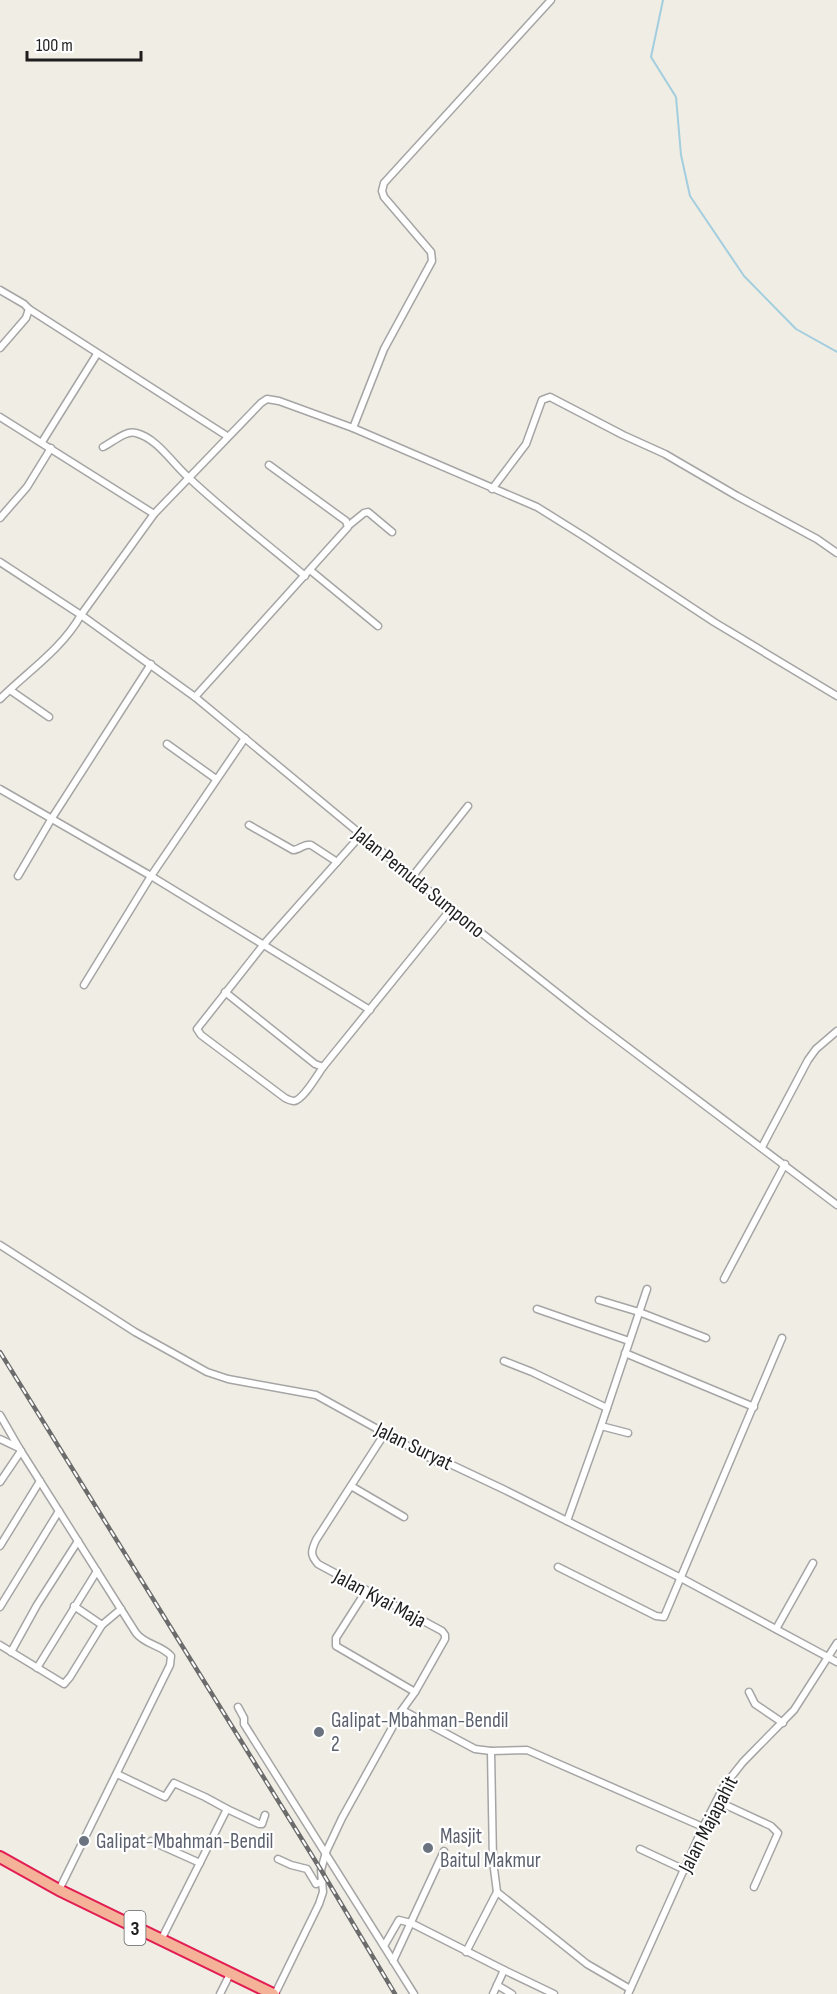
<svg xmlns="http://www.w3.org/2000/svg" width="837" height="1994" viewBox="0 0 837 1994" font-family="'Sofia Sans Condensed',sans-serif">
<rect width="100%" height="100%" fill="#f0ede4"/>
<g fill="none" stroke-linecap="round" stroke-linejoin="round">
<path stroke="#a3cedf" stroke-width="2" d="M663,0L651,57L676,97L681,155L690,196L744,276L796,329L837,352"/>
<g stroke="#a5a5a5" stroke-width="9">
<g id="minor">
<path d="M551,0L384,183L382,191L384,197L431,252L432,261L384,349L353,428L537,507L585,537L714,622L837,696"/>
<path d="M0,290L24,304L29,309L26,318L0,348"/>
<path d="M29,309L227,436"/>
<path d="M0,417L154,514"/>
<path d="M42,442L97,354"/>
<path d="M103,447C112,443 125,430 136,433C157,438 173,464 188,477C225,512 266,543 305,576"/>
<path d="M492,489L526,444L542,400L550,397L623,435L665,454L737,496L817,539L837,553"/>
<path d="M0,518L27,487L51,448"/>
<path d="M348,526L364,513L368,512L392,532"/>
<path d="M0,562L81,615L195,697L451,909L589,1018L837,1205"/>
<path d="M310,570L378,626"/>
<path d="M10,690L49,717"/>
<path d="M195,697L348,527L346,521L269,465"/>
<path d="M0,699C27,672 62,649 81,615L154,514L261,403L267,399L279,401L353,428"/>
<path d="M167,744L216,779"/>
<path d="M0,789L151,876L370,1010"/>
<path d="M249,825L293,850C300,850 304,843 311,845L337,862"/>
<path d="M18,876L52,818L151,664"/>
<path d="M412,877L468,806"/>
<path d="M84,985L151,876L245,738"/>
<path d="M225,992L315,1064L323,1067L451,909"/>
<path d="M323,1067C318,1074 303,1100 294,1101C291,1101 287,1099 285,1098L201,1035L197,1029L264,944L361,835"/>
<path d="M762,1147L808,1060L816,1049L837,1031"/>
<path d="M0,1245L135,1332L207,1372L228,1379L316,1395L437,1462L450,1464L505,1490L681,1578L837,1662"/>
<path d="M724,1279L785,1164"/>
<path d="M599,1300L639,1312L706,1338"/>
<path d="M537,1309L629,1341"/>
<path d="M625,1353L754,1407"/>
<path d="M504,1361L532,1372L607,1408"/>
<path d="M0,1415L19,1448L136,1633C145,1645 162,1645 171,1656L170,1665L59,1890"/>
<path d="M601,1426L628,1433"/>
<path d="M0,1439L19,1448"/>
<path d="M0,1482L21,1451"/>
<path d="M351,1486L404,1517"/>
<path d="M567,1521L601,1426L647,1289"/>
<path d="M0,1546L40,1481"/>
<path d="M558,1567L656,1616L664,1617L782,1338"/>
<path d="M366,1591L336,1638V1646L415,1692"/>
<path d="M74,1606L102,1625"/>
<path d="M0,1607L59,1511"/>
<path d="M776,1629L813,1563"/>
<path d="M0,1645L64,1684L70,1677L102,1625L121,1609"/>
<path d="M11,1652L37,1605L78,1541"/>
<path d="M37,1668L97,1571"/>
<path d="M749,1692L755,1704L783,1723"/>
<path d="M238,1707L244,1718V1724L414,1994"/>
<path d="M402,1710L475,1749L491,1751L527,1750L703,1827"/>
<path d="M117,1774L165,1797L174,1783L205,1797L227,1809"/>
<path d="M717,1801L771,1826L778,1833L754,1887"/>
<path d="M151,1841L200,1863"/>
<path d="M640,1849L685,1870"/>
<path d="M278,1859L291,1865L307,1869L316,1884L323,1881"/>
<path d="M497,1892L587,1964L630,1989"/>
<path d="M161,1940L227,1809L259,1824H262L265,1815"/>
<path d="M384,1946L399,1920L411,1923L504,1970L493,1994"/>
<path d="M466,1952L497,1892L493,1861L491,1751"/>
<path d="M393,1961L444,1851"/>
<path d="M504,1970L554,1994"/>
<path d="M497,1985L512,1994"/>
<path d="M220,1994L230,1974"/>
<path d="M275,1994L319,1904L323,1892L321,1870L326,1852L342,1818L402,1710L415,1692L445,1639V1635L442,1631L318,1564C310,1555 311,1551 316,1540L385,1433"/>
<path d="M628,1994L703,1827L724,1786L743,1762L794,1710L837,1643"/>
</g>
</g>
<g stroke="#e21d54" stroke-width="14">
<path id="trunk" d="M0,1857L59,1890L273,1994"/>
</g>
<use href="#minor" stroke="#fff" stroke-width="6"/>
<use href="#trunk" stroke="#f4b298" stroke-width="10"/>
<g stroke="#6c6c6c" stroke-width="4.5">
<path id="rail" d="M0,1352L321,1870L395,1994"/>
</g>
<use href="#rail" stroke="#fff" stroke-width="2" stroke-dasharray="7" stroke-linecap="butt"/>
</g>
<g fill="#6b7280" stroke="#fff" stroke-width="2">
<circle cx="319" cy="1732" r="6"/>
<circle cx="84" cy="1841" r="6"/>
<circle cx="428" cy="1848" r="6"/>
</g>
<g text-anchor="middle" stroke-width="4.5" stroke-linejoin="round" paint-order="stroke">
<rect fill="#fff" stroke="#626262" stroke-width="1.5" x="124.5" y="1911" width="21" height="34" rx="4.5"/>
<g font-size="20" font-weight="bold" fill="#1e1e1e">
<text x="135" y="1935">3</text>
</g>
<g font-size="21" fill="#1e1e1e" stroke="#fff">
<text transform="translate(419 882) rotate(39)" y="7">Jalan Pemuda Sumpono</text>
<text transform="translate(414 1446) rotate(26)" y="7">Jalan Suryat</text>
<text transform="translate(380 1598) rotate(28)" y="7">Jalan Kyai Maja</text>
<text transform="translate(708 1824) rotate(-63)" y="7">Jalan Majapahit</text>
</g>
<g font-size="21" fill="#5b616d" stroke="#fff" text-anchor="start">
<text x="331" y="1727">Galipat-Mbahman-Bendil<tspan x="331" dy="24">2</tspan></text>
<text x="440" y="1843">Masjit<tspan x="440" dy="24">Baitul Makmur</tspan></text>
<text x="96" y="1848">Galipat-Mbahman-Bendil</text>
</g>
</g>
<path d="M27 51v9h114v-9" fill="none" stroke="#1e1e1e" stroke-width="3"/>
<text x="36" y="51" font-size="18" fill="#1e1e1e" stroke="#ffffff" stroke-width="4.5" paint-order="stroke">100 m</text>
</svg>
